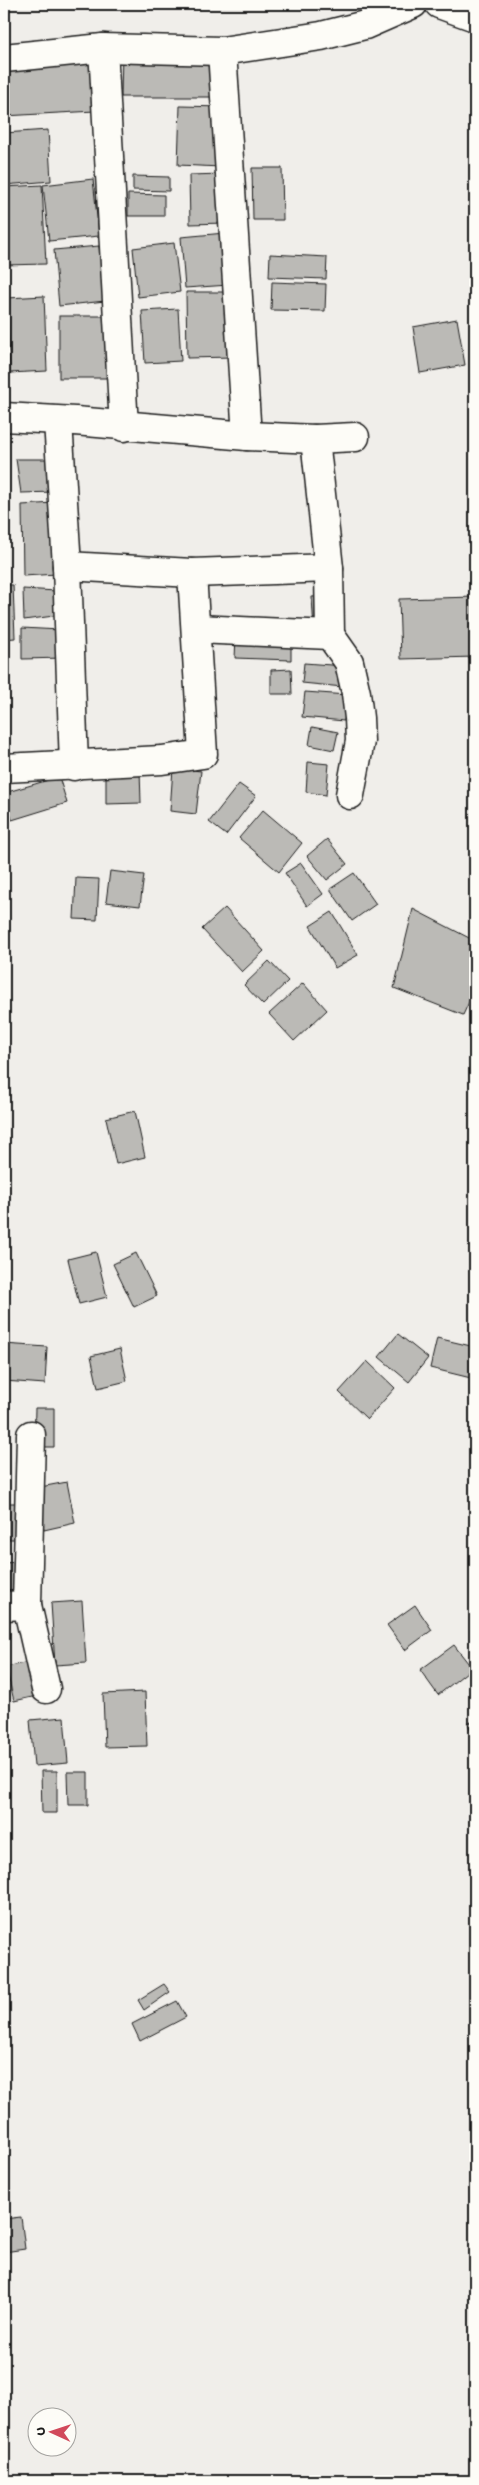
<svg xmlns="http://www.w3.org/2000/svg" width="479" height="2485" viewBox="0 0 479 2485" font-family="'Gochi Hand',sans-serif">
<rect width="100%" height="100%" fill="#f0eeea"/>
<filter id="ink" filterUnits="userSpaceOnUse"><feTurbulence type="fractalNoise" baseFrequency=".02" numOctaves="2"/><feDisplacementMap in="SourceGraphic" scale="10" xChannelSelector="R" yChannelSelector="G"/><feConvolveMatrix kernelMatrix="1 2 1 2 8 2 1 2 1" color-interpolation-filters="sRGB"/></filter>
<g filter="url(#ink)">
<g fill="#bbbab6" stroke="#1c1c1c">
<path d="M122,52H221V97H121Z"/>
<path d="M92,63L95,111L4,116V68Z"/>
<path d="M180,106L223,107L221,167L178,165Z"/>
<path d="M48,130L51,181L4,185V133Z"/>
<path d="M252,168H282L283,220H253Z"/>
<path d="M223,174L224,223L190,224L189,175Z"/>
<path d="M133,176L169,177V191L133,190Z"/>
<path d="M93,179L99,236L49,241L43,185Z"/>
<path d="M42,185L46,264L4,265V187Z"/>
<path d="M128,194L164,195V216H128Z"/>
<path d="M225,233L229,285L185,288L181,237Z"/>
<path d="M174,243L180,292L138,297L133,248Z"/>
<path d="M99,246L105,301L59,306L54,250Z"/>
<path d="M270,254L327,257L326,279L269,277Z"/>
<path d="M272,282L326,284L325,311L271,310Z"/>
<path d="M186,292H231L232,357L187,358Z"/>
<path d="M44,296L47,371L10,373L7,298Z"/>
<path d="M178,309L181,361L145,363L142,311Z"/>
<rect x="59" y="316" width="54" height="62"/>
<path d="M457,319L465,365L420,373L413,327Z"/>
<path d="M16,459H51L54,492L21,493Z"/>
<path d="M54,503L57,574L23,576L22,505Z"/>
<path d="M4,585H13L15,638L4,639Z"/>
<path d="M23,589L56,591L61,615L24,620Z"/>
<path d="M326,596L314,631L312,597Z"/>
<path d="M475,597V657L401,659L399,599Z"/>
<path d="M22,628L60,630L64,658L22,659Z"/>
<path d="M236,637L291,640V660L235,658Z"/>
<path d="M304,663L345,666L343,687L302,683Z"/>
<path d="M4,667H7V711L4,712Z"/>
<path d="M291,669L292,694H271V670Z"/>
<path d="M305,692L347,695L344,721L302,717Z"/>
<path d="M312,727L338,732L334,750L309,745Z"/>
<path d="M308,762L329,764L326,795L306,792Z"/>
<path d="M173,768L201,771L196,814L170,811Z"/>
<path d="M140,770L141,803L106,804V771Z"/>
<path d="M59,777L67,803L12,820L4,793Z"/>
<path d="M239,784L256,796L226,835L209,822Z"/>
<path d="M263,810L302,843L279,872L239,838Z"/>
<path d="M327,839L347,864L327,880L307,856Z"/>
<path d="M301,863L323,894L307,906L285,873Z"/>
<path d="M110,871L144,875L140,906L106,902Z"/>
<path d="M354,873L376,904L352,921L330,889Z"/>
<path d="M76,878L99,879L97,920L74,919Z"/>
<path d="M225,908L264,951L242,972L202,929Z"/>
<path d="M413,909L475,941V989L463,1015L394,988Z"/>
<path d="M332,912L358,955L335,968L310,926Z"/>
<path d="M269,961L288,981L263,1005L244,985Z"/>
<path d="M303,983L327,1010L294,1041L269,1014Z"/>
<path d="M135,1111L145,1157L116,1164L106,1118Z"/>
<path d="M96,1252L107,1297L79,1304L68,1259Z"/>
<path d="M136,1253L157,1296L134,1307L113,1264Z"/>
<path d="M398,1334L428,1358L409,1382L379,1357Z"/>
<path d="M437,1338L475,1347V1379L430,1368Z"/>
<path d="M4,1344L47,1347L45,1384L4,1381Z"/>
<path d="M120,1349L127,1381L98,1388L91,1356Z"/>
<path d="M367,1361L395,1388L367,1419L339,1392Z"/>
<path d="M35,1408H54V1447H34Z"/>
<path d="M67,1482L75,1523L44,1530L35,1488Z"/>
<rect x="4" y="1503" width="21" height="36"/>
<path d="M17,1562L20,1589L4,1590V1563Z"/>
<path d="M82,1601L86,1663L55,1665L51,1603Z"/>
<path d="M415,1605L432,1630L405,1650L387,1625Z"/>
<path d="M454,1645L472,1668L438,1695L420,1670Z"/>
<path d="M33,1661L41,1695L14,1701L6,1667Z"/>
<path d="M145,1692L147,1746L105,1747L103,1694Z"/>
<path d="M64,1717L68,1763L34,1766L30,1720Z"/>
<path d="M475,1721V1745L468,1723Z"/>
<path d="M41,1771H57V1813H42Z"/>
<path d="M67,1772H88V1805H68Z"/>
<path d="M164,1984L170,1992L144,2010L138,2000Z"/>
<path d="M177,2001L186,2017L140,2041L132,2024Z"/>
<path d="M21,2217L25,2249L4,2252V2219Z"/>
</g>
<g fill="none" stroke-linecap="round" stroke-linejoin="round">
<g stroke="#1c1c1c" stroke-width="31">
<g id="minor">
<path d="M439,4L475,17"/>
<path d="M103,48L124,427"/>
<path d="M222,51L247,436"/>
<path d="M4,58L103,48L222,51L321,36L365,25L413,4"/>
<path d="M4,417L75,421L247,436L315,439L355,437"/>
<path d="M58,421L67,566L74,766"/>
<path d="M315,439L329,568L330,635L349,662L356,693L359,718L360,741L350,795"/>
<path d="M67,566L192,573L329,568"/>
<path d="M197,629L330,635"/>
<path d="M4,768L162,760L203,754L192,573"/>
<path d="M31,1435L27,1605L46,1689"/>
<path d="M4,1606L27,1605"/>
</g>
</g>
<use href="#minor" stroke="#fdfcf7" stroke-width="28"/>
</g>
</g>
<rect width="479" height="2485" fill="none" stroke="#fdfcf7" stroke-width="20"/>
<rect x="10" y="10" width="459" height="2465" fill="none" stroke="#1c1c1c" stroke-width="2" filter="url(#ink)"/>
<g transform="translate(52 2432) rotate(273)"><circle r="24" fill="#fdfcf7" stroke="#a3a29f"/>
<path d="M0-4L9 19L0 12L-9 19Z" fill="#d1495b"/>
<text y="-8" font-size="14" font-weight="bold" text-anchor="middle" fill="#1c1c1c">U</text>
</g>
</svg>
